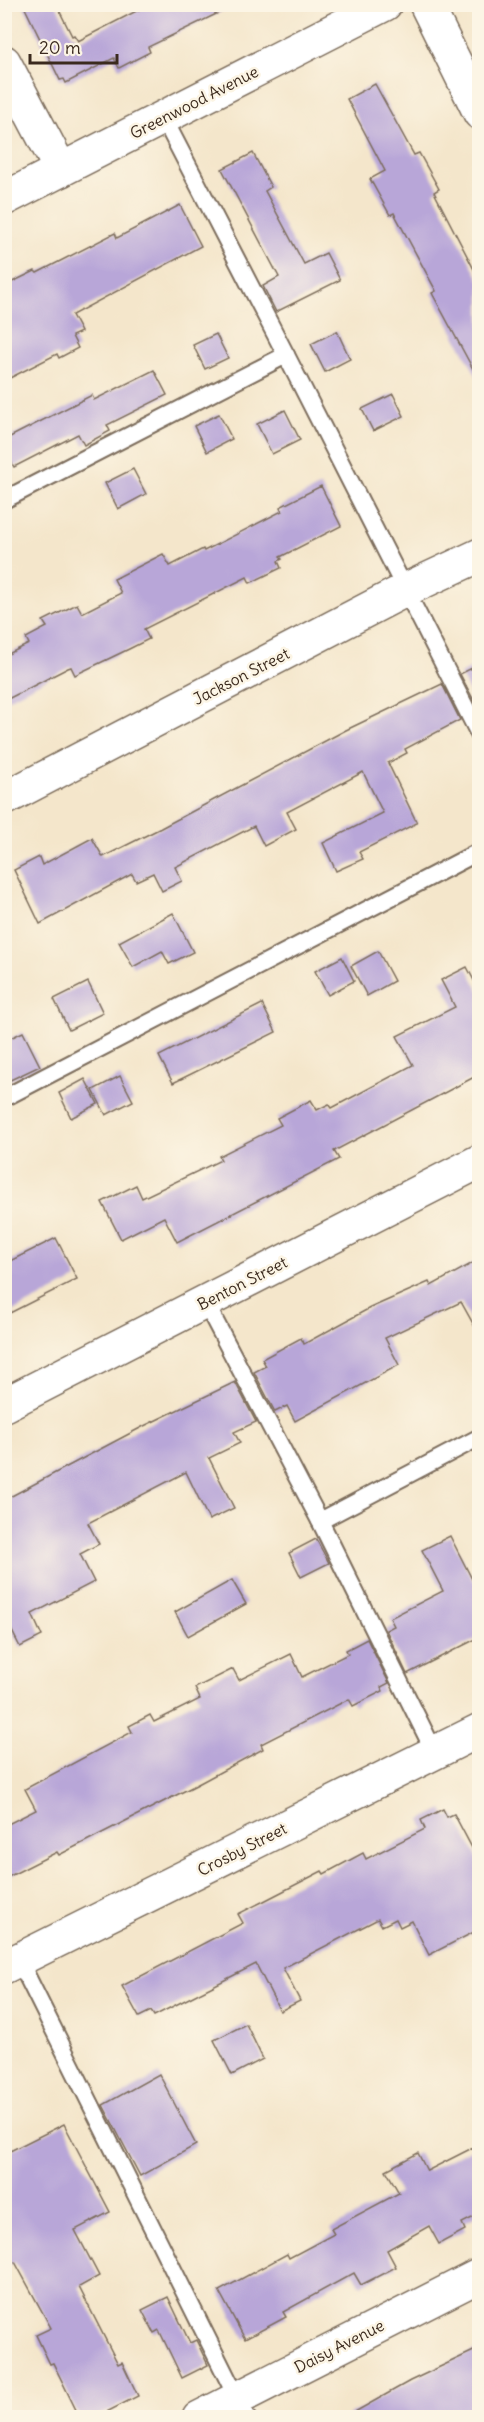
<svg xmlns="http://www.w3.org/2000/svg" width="484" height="2422" viewBox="0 0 484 2422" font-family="Delius,sans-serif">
<rect width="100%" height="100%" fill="#fcf5e5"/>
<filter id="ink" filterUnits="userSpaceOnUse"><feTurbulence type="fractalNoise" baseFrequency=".0167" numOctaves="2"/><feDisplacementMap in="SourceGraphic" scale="12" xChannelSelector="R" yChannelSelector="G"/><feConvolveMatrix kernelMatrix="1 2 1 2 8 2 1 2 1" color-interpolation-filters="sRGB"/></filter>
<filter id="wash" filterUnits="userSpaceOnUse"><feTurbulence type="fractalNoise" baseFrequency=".008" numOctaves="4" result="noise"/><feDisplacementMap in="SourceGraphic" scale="24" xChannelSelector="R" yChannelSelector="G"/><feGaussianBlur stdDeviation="1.35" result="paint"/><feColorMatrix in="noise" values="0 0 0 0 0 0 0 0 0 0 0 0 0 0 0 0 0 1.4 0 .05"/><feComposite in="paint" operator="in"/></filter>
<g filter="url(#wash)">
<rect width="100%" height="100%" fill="#f4e6cb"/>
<g id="blocks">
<g fill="#b8a6d8">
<path d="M23,4H56L72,36L74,35L78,41L150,4H237L148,47L150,52L119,68L114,58L66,83L64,79L60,80Z"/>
<path d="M375,84L414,155L419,153L439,189L434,192L480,281V382L432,293L436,291L394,213L390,215L370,179L385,171L347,99Z"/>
<path d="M253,153L271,187L265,191L304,264L326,253L340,280L276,312L263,286L279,277L222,169Z"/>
<path d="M180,205L201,246L72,315L81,332L72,336L78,348L59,358L57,354L4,381V286L35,271L37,273L115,233L117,238Z"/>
<path d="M337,331L350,359L325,372L311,344Z"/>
<path d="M216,334L228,358L205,369L193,345Z"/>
<path d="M154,370L167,395L107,425L110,431L84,445L78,434L14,467L4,449V440L92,395L94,400Z"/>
<path d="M393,394L404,416L373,431L362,409Z"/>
<path d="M285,410L300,440L272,454L257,424Z"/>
<path d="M219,414L232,439L207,452L194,426Z"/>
<path d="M133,469L146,494L118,509L105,483Z"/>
<path d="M321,486L341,526L280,557L282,559L278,561L281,568L250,583L247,577L144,629L149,639L129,649L75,675L71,667L68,668L4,701V656L29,644L26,638L47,627L43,621L77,604L82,613L121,593L114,579L163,554L170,566L203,549L204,551L282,511L280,507Z"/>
<path d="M480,664V710H479L460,674Z"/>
<path d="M442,684L460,720L405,749L407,753L388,763L417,823L359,852L363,859L336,871L323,843L383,813L363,772L287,812L296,829L264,846L254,826L175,867L182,881L162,891L153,873L136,881L132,874L40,924L14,870L39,857L42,865L92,838L103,857L161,828L346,730Z"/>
<path d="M173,913L193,952L169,964L162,951L133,967L119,942Z"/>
<path d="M378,951L394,981L367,996L351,966Z"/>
<path d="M342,957L354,981L328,995L315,971Z"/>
<path d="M467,967L480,992V1074L334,1151L339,1159L177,1242L164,1217L121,1239L102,1202L136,1185L142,1198L221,1160L219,1156L281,1125L277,1118L311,1100L317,1110L329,1104L332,1108L413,1065L397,1036L455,1007L441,980Z"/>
<path d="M88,982L103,1013L69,1030L54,999Z"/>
<path d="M262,1004L276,1032L173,1083L159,1056Z"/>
<path d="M23,1032L40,1066L4,1083V1041Z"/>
<path d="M120,1076L133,1101L106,1115L93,1090Z"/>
<path d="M85,1079L98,1104L71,1118L59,1093Z"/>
<path d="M56,1238L77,1279L4,1316V1264Z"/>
<path d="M480,1259V1336L461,1302L385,1338L399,1365L295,1421L287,1406L275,1412L254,1372L266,1366L262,1359L301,1338L304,1344L370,1308L429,1282L431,1286Z"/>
<path d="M235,1382L256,1422L234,1432L240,1443L209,1458L234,1508L209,1520L186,1472L88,1523L99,1544L80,1554L94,1582L32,1614L42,1636L20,1647L4,1615V1500L144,1426Z"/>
<path d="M450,1536L473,1581L480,1578V1637L407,1674L386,1630L394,1626L390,1618L443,1591L422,1550Z"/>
<path d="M316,1539L329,1563L301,1577L289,1553Z"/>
<path d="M232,1580L246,1604L188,1636L175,1612Z"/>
<path d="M367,1639L389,1683L381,1687L383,1691L353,1706L349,1699L261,1744L263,1749L198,1784L59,1855L57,1852L4,1879V1826L36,1810L25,1789L132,1732L129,1726L150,1715L154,1722L200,1699L195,1688L233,1669L239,1680L291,1654L302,1677L348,1654L346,1650Z"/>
<path d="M443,1809L447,1817L454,1814L480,1863V1929L429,1955L412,1921L400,1927L396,1919L382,1926L378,1919L283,1968L300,2001L280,2011L256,1964L154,2016L151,2011L139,2017L122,1986L243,1923L238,1914L264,1901L322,1871L324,1874L363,1853L366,1859L425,1829L421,1820Z"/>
<path d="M246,2024L263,2059L232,2075L214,2040Z"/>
<path d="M159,2074L196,2145L140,2176L103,2105Z"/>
<path d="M64,2124L110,2212L75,2230L99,2276L79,2287L118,2364L122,2362L138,2396L95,2418H80L53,2363L50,2364L36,2335L51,2328L15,2262L4,2268V2154Z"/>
<path d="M480,2144V2214L462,2223L465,2230L439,2244L429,2226L387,2250L396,2267L361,2285L354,2273L283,2312L286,2317L245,2339L219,2291L287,2254L289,2258L334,2234L331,2229L399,2193L386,2170L418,2153L427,2171Z"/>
<path d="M168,2297L190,2343L196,2340L208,2365L182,2378L159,2330L154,2333L142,2310Z"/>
<path d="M480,2348V2418H344L410,2381Z"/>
</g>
</g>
</g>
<g filter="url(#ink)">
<use href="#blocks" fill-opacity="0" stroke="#7c6c5b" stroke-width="1.5"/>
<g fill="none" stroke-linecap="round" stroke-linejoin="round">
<g stroke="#7c6c5b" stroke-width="20">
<g id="service">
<path d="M286,355L480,736"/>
<path d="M4,500L286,355L163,117"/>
<path d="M4,1098L480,851"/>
<path d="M205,1302L320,1521L480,1437"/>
<path d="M320,1521L435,1753"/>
<path d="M19,1960L247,2418"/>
</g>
</g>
<g stroke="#7c6c5b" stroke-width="36">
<g id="minor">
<path d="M4,62L61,170"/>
<path d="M4,199L385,4"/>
<path d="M4,799L405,590L480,555"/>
<path d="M4,1405L480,1161"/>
<path d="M4,1967L480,1730"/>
<path d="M199,2418L480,2275"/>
</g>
</g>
<g stroke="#7c6c5b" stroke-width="36">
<path id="tertiary" d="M426,4L480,113"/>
</g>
<use href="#service" stroke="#fff" stroke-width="16"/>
<use href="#minor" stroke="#fff" stroke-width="33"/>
<use href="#tertiary" stroke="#fff" stroke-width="33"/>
</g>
</g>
<g text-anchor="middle" stroke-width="5" stroke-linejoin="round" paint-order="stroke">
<g font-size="16" fill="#3b2a1e" stroke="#fcf5e5">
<text transform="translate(194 102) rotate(-27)" y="6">Greenwood Avenue</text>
<text transform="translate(241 676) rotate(-27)" y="6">Jackson Street</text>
<text transform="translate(242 1283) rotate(-27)" y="6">Benton Street</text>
<text transform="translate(242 1849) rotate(-27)" y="6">Crosby Street</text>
<text transform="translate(339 2346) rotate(-27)" y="6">Daisy Avenue</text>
</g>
</g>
<rect width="484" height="2422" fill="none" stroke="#fcf5e5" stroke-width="24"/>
<path d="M30 54v9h87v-9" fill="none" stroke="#3b2a1e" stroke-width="3"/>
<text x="39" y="54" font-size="18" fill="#3b2a1e" stroke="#fcf5e5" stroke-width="4.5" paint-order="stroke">20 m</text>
</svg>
